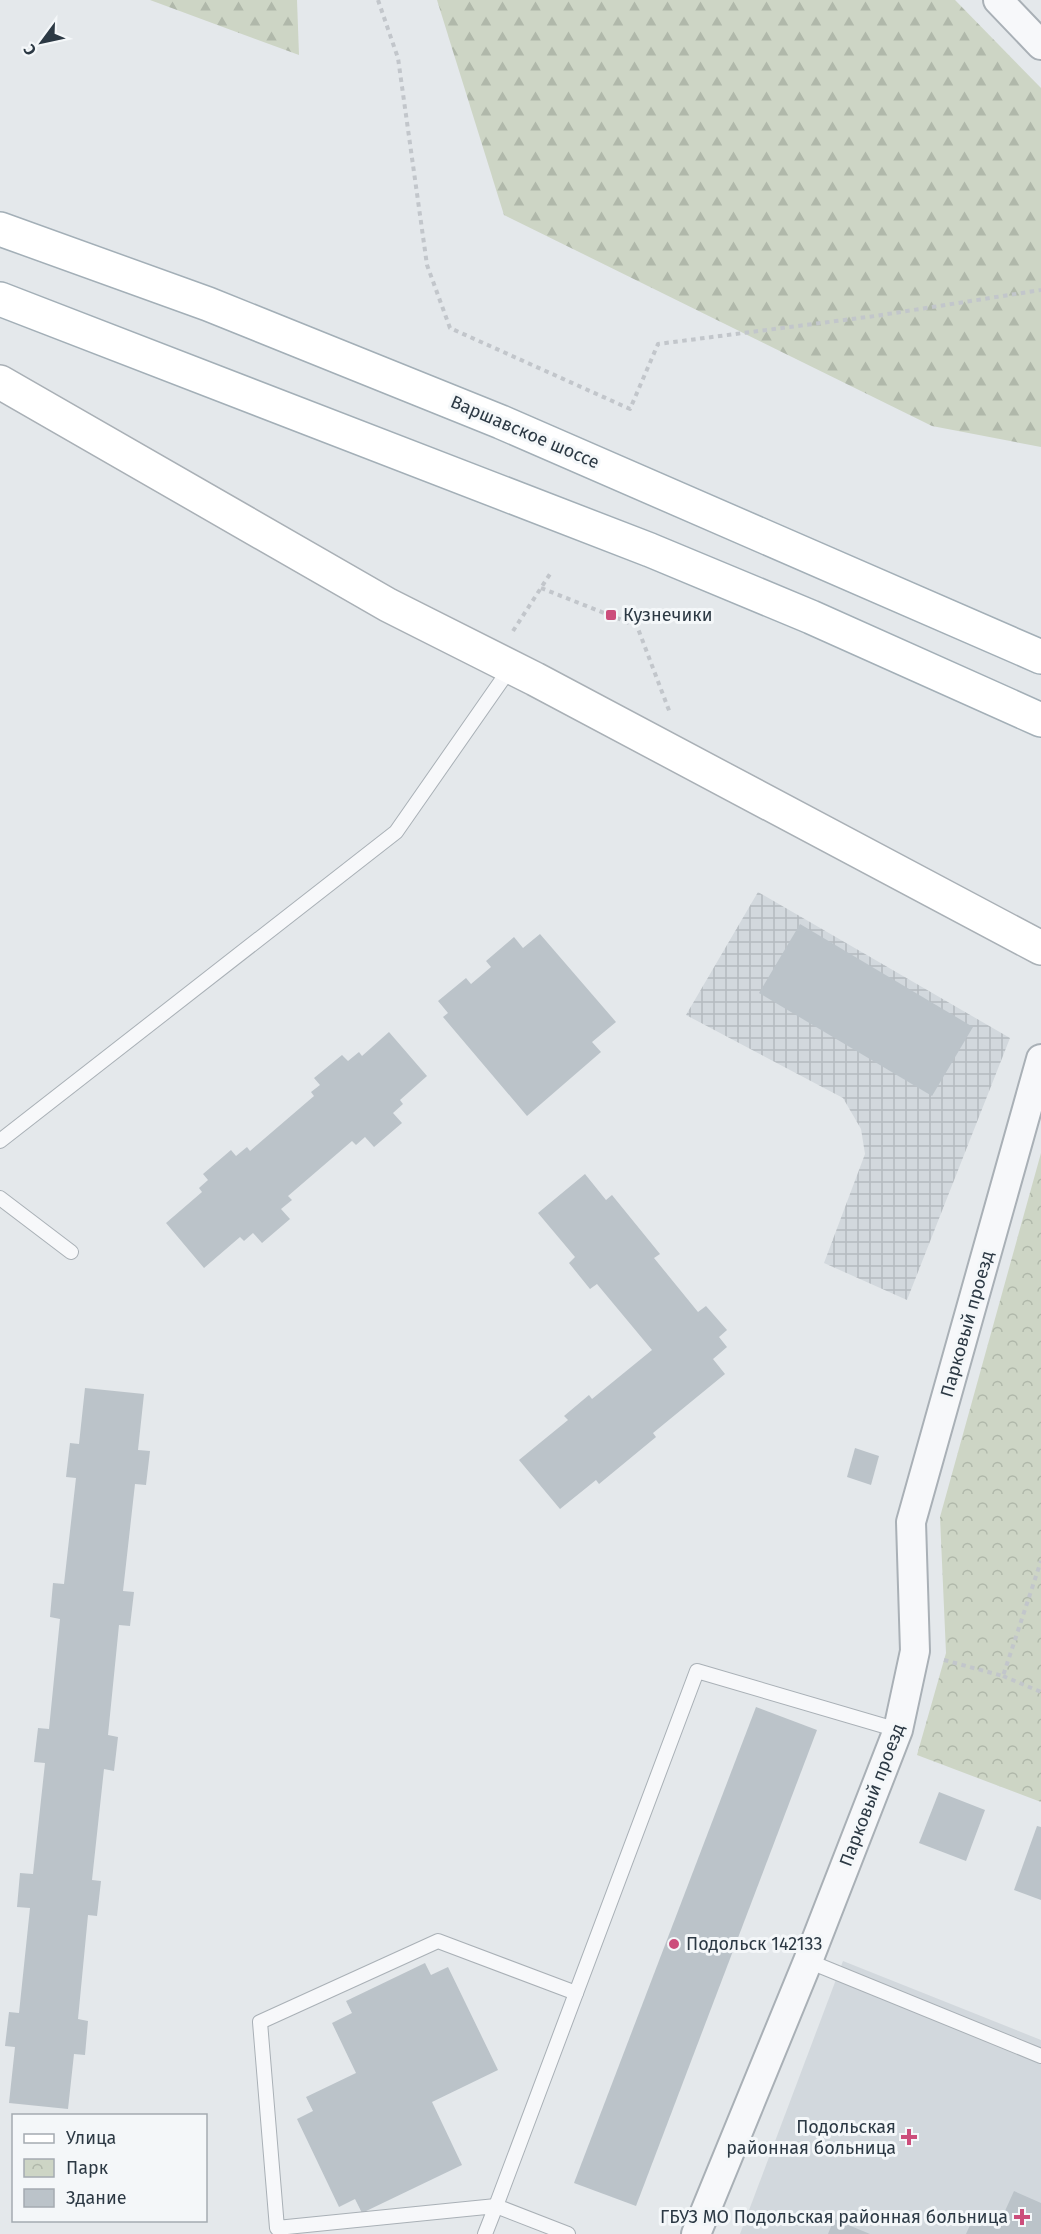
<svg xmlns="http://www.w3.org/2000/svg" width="1041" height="2234" viewBox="0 0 1041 2234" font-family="'Fira Sans',sans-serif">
<defs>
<pattern id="industrial-grid" width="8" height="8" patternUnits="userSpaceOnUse" patternTransform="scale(1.5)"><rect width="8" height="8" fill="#d2d8dd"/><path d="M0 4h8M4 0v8" fill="none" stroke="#b4babf"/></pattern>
<pattern id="forest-firs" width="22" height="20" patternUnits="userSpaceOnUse" patternTransform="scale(1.5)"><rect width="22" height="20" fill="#cdd5c5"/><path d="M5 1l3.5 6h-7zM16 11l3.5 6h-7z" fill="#b0b8aa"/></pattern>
<pattern id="park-crowns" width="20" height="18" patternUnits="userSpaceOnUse" patternTransform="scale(1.5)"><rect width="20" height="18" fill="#cdd5c5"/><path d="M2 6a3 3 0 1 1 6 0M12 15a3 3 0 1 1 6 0" fill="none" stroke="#b0b8aa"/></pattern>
</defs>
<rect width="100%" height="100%" fill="#e4e8eb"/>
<path fill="#d2d8dd" d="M843,1961L1041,2040V2234H740Z"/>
<path fill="url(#industrial-grid)" d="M758,892L1010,1038L907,1300L824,1263L865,1154L861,1129L843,1098L686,1015Z"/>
<g fill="url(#forest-firs)">
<path d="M150,0H297L299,55Z"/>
<path d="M437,0H955L1041,88V447L932,426L504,215Z"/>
</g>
<path fill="url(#park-crowns)" d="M1041,1153V1802L917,1755L946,1653L940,1517Z"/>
<g fill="#bbc3c9">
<path d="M800,924L973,1027L932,1096L759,993Z"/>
<path d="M540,934L616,1022L592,1042L601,1052L527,1116L443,1017L448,1013L438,1001L466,978L471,984L491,967L486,961L514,937L523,948Z"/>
<path d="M389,1032L427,1076L400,1100L403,1104L393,1113L402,1123L374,1147L365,1137L356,1145L352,1141L288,1196L292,1200L281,1209L290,1219L262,1243L253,1233L244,1241L240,1237L204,1268L166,1223L202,1192L199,1188L208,1180L203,1174L231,1150L236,1156L247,1147L250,1151L314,1096L311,1092L320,1085L314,1078L342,1055L348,1061L359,1052L362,1056Z"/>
<path d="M585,1174L606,1200L612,1195L660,1254L654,1258L698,1312L706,1306L727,1330L719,1337L727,1347L713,1359L725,1374L653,1433L656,1437L599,1484L596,1480L560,1509L519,1460L568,1420L564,1416L589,1395L592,1399L652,1350L597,1284L590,1289L569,1263L575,1257L538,1213Z"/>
<path d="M85,1388L144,1394L138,1450L150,1451L146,1485L135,1484L123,1591L134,1592L130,1626L119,1625L108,1735L118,1737L114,1771L104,1769L92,1880L101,1881L97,1916L88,1915L78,2019L88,2021L85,2055L74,2054L68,2109L9,2103L15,2047L5,2046L9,2012L19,2013L30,1908L17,1907L20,1873L33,1874L45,1763L34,1762L38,1728L49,1729L60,1619L50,1617L53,1583L64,1584L76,1478L66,1477L70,1443L79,1444Z"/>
<path d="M855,1448L879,1456L871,1485L847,1477Z"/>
<path d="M756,1707L817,1730L636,2206L574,2183Z"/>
<path d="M939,1792L985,1810L966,1861L919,1843Z"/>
<path d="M1037,1826L1041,1827V1900L1014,1890Z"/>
<path d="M425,1963L431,1975L448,1967L498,2070L432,2102L462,2165L362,2213L355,2199L339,2207L297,2119L313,2111L306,2097L356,2073L332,2023L352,2013L346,2001Z"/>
<path d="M1014,2191L1041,2203V2234H966L976,2212L1000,2222Z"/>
<path d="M834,2219L870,2234H828Z"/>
</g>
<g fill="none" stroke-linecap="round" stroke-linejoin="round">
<g stroke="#a9b0b6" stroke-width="16">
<g id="lane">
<path d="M0,1141L396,832L511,667"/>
<path d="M0,1198L71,1252"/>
<path d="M808,1961L1041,2056"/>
<path d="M485,2234L496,2206L277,2228L260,2022L438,1941L576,1993"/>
<path d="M568,2234L496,2206L697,1671L898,1730"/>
</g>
</g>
<g stroke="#a9b0b6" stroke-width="32">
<g id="street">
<path d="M998,0L1041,45"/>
<path d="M696,2234L808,1961L898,1730L915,1651L911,1522L1041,1059"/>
</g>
</g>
<g stroke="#a9b0b6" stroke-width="36">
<path id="secondary" d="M0,382L388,605L535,679L1041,948"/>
</g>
<g stroke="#a3afb7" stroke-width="36">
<g id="primary">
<path d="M0,229L208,304L501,422L1041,657"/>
<path d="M0,299L650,550L811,617L1041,720"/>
</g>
</g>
<g stroke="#c2c6cb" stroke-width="4" stroke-dasharray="4.5 4.5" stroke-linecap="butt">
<path d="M378,0L398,58L427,265L450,328L630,409L658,344L875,316L1041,290"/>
<path d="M541,588L637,626L670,713"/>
<path d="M513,631L550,574"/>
<path d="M944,1660L1003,1676L1041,1561"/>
<path d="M1003,1676L1041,1692"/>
</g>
<use href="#lane" stroke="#f7f8fa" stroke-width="14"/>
<use href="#street" stroke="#f7f8fa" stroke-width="28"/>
<use href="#secondary" stroke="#fff" stroke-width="33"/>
<use href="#primary" stroke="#fff" stroke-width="33"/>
</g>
<g fill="#cc4d7b" stroke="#f4f7f9" stroke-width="2">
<rect x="605" y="609" width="12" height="12" rx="3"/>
<circle cx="674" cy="1944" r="6"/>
<path d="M906 2128h6v6h6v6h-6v6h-6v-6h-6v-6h6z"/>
<path d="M1019 2208h6v6h6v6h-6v6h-6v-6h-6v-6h6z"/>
</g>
<g text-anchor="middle" stroke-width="6" stroke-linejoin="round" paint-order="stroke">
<g font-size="18" fill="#2c3944" stroke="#f4f7f9">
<text transform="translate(525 432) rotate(23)" y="6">Варшавское шоссе</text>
<text transform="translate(967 1324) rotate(-74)" y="6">Парковый проезд</text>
<text transform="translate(872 1795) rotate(-69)" y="6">Парковый проезд</text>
</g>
<g font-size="18" fill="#2c3944" stroke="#f4f7f9" text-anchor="start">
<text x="623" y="621">Кузнечики</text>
<text x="686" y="1950">Подольск 142133</text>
<text x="896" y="2133" text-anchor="end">Подольская<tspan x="896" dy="21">районная больница</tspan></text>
<text x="1008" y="2223" text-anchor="end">ГБУЗ МО Подольская районная больница</text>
</g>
</g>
<rect x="12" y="2114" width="195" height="108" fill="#f4f7f9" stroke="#a4abb1" stroke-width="1.5"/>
<rect x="24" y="2134" width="30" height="9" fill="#ffffff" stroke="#a4abb1" stroke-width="1.5"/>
<text x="66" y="2144" font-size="18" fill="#2c3944">Улица</text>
<rect x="24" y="2159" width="30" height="18" fill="url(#park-crowns)" stroke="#a4abb1" stroke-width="1.5"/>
<text x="66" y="2174" font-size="18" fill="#2c3944">Парк</text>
<rect x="24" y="2189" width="30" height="18" fill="#bbc3c9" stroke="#a4abb1" stroke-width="1.5"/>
<text x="66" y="2204" font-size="18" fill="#2c3944">Здание</text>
<g transform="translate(42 42) rotate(237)" stroke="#f4f7f9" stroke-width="4.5" paint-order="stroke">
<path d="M0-4.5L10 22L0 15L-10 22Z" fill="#2c3944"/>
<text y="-9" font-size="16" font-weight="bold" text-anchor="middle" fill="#2c3944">С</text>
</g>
</svg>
